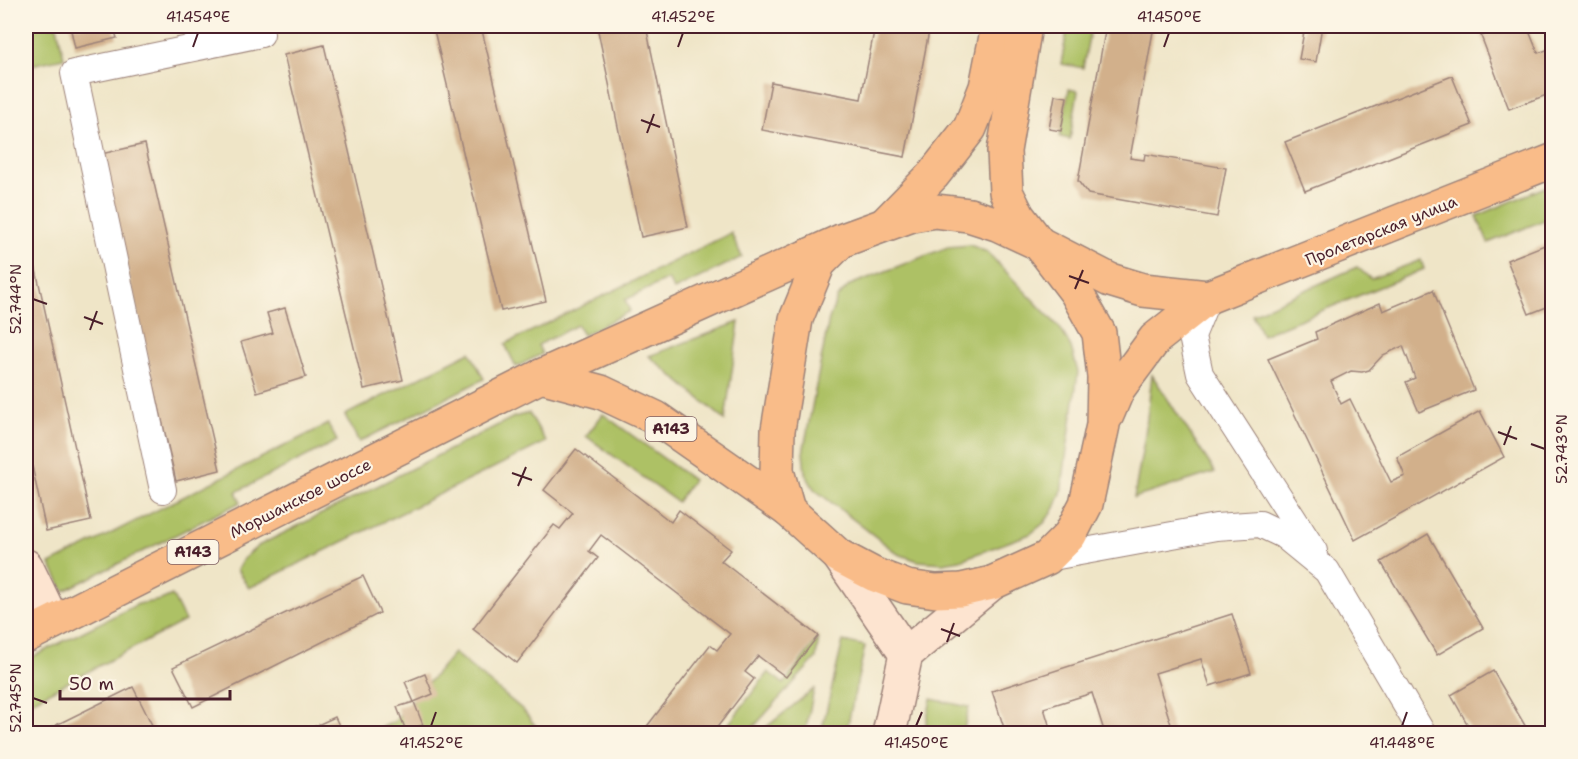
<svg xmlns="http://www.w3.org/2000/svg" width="1578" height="759" viewBox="0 0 1578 759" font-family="'Shantell Sans',sans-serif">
<rect width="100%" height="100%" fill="#fcf5e5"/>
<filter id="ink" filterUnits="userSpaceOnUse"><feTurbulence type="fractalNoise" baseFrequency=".0167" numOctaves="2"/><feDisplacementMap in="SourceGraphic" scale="12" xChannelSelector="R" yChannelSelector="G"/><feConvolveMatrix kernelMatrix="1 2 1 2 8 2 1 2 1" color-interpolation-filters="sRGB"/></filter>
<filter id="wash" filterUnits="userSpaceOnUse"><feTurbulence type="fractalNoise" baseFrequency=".008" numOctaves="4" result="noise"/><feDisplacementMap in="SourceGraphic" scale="24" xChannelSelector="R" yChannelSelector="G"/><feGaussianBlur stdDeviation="1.35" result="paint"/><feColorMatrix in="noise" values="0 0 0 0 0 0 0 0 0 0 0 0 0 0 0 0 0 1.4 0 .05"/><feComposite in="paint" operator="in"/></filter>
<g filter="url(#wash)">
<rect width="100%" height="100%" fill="#efe5c7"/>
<g fill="#adc165" stroke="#7c7048" stroke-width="1.5">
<path d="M26,26H57L64,58L26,66Z"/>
<path d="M1068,26H1091L1083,68L1061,64Z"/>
<path d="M1069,89L1078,91L1070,139L1060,137Z"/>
<path d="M1552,184V217L1488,243L1477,216Z"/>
<path d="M731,233L742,257L674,290L668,279L625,300L630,311L583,335L577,325L538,345L542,354L516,367L505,344Z"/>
<path d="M970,245L987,252L1060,328L1071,347L1078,372L1061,493L1055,508L1044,523L1030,534L960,560L943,563L918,561L898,554L814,489L805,473L803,453L829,319L837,298L850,285L948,247Z"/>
<path d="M1421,260L1424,269L1262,335L1252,314L1357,267L1371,279Z"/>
<path d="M739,322L725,420L649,356Z"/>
<path d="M470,352L484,379L359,442L345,415Z"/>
<path d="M1152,375L1215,472L1134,498L1145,435Z"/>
<path d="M529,413L546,442L249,588L237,570L243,559L258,546L514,417Z"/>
<path d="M603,414L693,480L677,502L586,436Z"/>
<path d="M328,424L337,441L236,492L241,502L64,591L50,564Z"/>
<path d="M172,595L185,621L26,704V660L138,604L161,600Z"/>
<path d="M819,637L816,658L748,733H722L768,672L784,684Z"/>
<path d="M843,641L865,646L846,733H821Z"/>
<path d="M454,653L523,710L541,733L369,734L395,721Z"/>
<path d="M814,689L805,733H759Z"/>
<path d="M931,699L969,707L963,733H924Z"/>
</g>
<g id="blocks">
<g fill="#d2b08b">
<path d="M70,26H121L114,28L117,38L75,48Z"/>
<path d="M433,26H481L546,301L501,311Z"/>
<path d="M597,26H646L688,227L641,237Z"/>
<path d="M875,26H930L905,157L762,130L771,82L861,99Z"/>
<path d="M1106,26H1154L1130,158L1144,160L1145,154L1226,168L1217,217L1088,194L1078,181Z"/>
<path d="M1305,26H1322L1316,62L1299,59Z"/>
<path d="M1507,26H1527L1538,53L1552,48V93L1509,109L1481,36Z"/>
<path d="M324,45L403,380L364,389L284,55Z"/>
<path d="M1452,76L1472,125L1305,191L1285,142Z"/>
<path d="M1055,95L1067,97L1061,131L1049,129Z"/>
<path d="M145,144L220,470L176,481L101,154Z"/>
<path d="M26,224L91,521L46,531L26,438Z"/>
<path d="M1552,242V305L1529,314L1507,260Z"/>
<path d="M1433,290L1474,390L1419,412L1406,382L1415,378L1403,346L1383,355L1369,370L1362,372L1351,371L1331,381L1341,404L1350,399L1391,482L1405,476L1397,457L1480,411L1504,457L1355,540L1268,359L1317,339L1315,332L1380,303L1383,311Z"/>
<path d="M285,308L306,377L257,392L241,342L273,333L267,313Z"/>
<path d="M576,449L671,522L679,510L731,550L721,561L818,636L786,677L758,656L745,672L754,679L712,734H641L710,645L717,650L730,634L601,535L589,551L598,558L517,663L473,629L554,525L560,529L573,513L544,490Z"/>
<path d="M1428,534L1483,628L1437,655L1381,562Z"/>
<path d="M363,576L380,613L193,707L173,667Z"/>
<path d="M1232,614L1251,673L1210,686L1201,659L1155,673L1174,734H1105L1092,693L1044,708L1052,734H1006L992,691Z"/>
<path d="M1493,671L1530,734H1473L1451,695Z"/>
<path d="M425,674L433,694L414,702L405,682Z"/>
<path d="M133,687L154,729L145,734H38Z"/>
<path d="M414,702L423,725L406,731L397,707Z"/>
<path d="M335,717L343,734H298Z"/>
</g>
</g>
</g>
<g filter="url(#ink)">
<use href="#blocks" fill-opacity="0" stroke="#9c8279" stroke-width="1.5"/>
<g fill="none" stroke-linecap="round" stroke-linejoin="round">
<g stroke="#9c8279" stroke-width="28">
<g id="street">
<path d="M1208,297L1192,336L1200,374L1314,551"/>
<path d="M163,490L74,73L261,34L259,26"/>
<path d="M1047,558L1216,527L1260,524L1283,535L1327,571L1423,734"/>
</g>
</g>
<g stroke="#9c8279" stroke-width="36">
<g id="secondary">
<path d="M839,556L906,654"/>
<path d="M26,566L53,622"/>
<path d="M906,654L992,583"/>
<path d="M889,734L906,654"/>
</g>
</g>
<g stroke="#9c8279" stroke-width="36">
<g id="primary">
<path d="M887,222L933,175L970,128L986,87L998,26"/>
<path d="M541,376L601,392L656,418L788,510L839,556L873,574L907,587L936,591L961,590L992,583L1047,558L1070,535L1086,504L1103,425L1104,377L1099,333L1076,292L1018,216L1006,192L1004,151L1025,26"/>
<path d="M1107,415L1118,389L1155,339L1208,297L1552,161"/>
<path d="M788,510L777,471L778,430L796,319L819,263L839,243"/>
<path d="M26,636L541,376L843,240L912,215L935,211L969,215L997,224L1040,244L1110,280L1143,290L1208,297"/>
</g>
</g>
<use href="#street" stroke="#fff" stroke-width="26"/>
<use href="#secondary" stroke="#fde4d0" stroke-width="33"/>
<use href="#primary" stroke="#f9bc89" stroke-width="33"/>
</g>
</g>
<path fill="none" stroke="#4a1f2b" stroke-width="2" d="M193,47L198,33M678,47L683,33M1164,47L1169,33M641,120L660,127M647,133L654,114M1069,276L1089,283M1075,289L1083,270M33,299L47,304M84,317L103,324M90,330L97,311M1498,432L1517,439M1531,444L1545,449M1504,445L1511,426M512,473L532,480M518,486L526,467M941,629L960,636M947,642L954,623M33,698L47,703M431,726L436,712M916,726L922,712M1402,726L1407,712"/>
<g text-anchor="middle" stroke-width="4.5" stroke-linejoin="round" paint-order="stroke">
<g fill="#fcf5e5" stroke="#7f5f63" stroke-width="1.5">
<rect x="645.5" y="417" width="51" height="24" rx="4.5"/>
<rect x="167.5" y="540" width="51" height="24" rx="4.5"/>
</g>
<g font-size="15" font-weight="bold" fill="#4a1f2b">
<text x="671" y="434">А143</text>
<text x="193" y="557">А143</text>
</g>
<g font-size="16" fill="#4a1f2b" stroke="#fcf5e5">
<text transform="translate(1381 230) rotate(-22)" y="6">Пролетарская улица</text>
<text transform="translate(300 498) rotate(-27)" y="6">Моршанское шоссе</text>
</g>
</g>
<rect width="1578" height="759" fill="none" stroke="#fcf5e5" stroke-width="66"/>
<path d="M60 690v9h170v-9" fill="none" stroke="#4a1f2b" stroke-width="3"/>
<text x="69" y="690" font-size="18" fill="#4a1f2b" stroke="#fcf5e5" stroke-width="4.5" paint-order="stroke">50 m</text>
<rect x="33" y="33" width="1512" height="693" fill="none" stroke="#4a1f2b" stroke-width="2"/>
<g font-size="15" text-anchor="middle" fill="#4a1f2b">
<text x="198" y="22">41.454°E</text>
<text x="683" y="22">41.452°E</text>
<text x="1169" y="22">41.450°E</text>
<text transform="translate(16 299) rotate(-90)" y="5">52.744°N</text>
<text transform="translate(1562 449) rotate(-90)" y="5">52.743°N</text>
<text transform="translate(16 698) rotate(-90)" y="5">52.745°N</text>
<text x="431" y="748">41.452°E</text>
<text x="916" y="748">41.450°E</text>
<text x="1402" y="748">41.448°E</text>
</g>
</svg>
